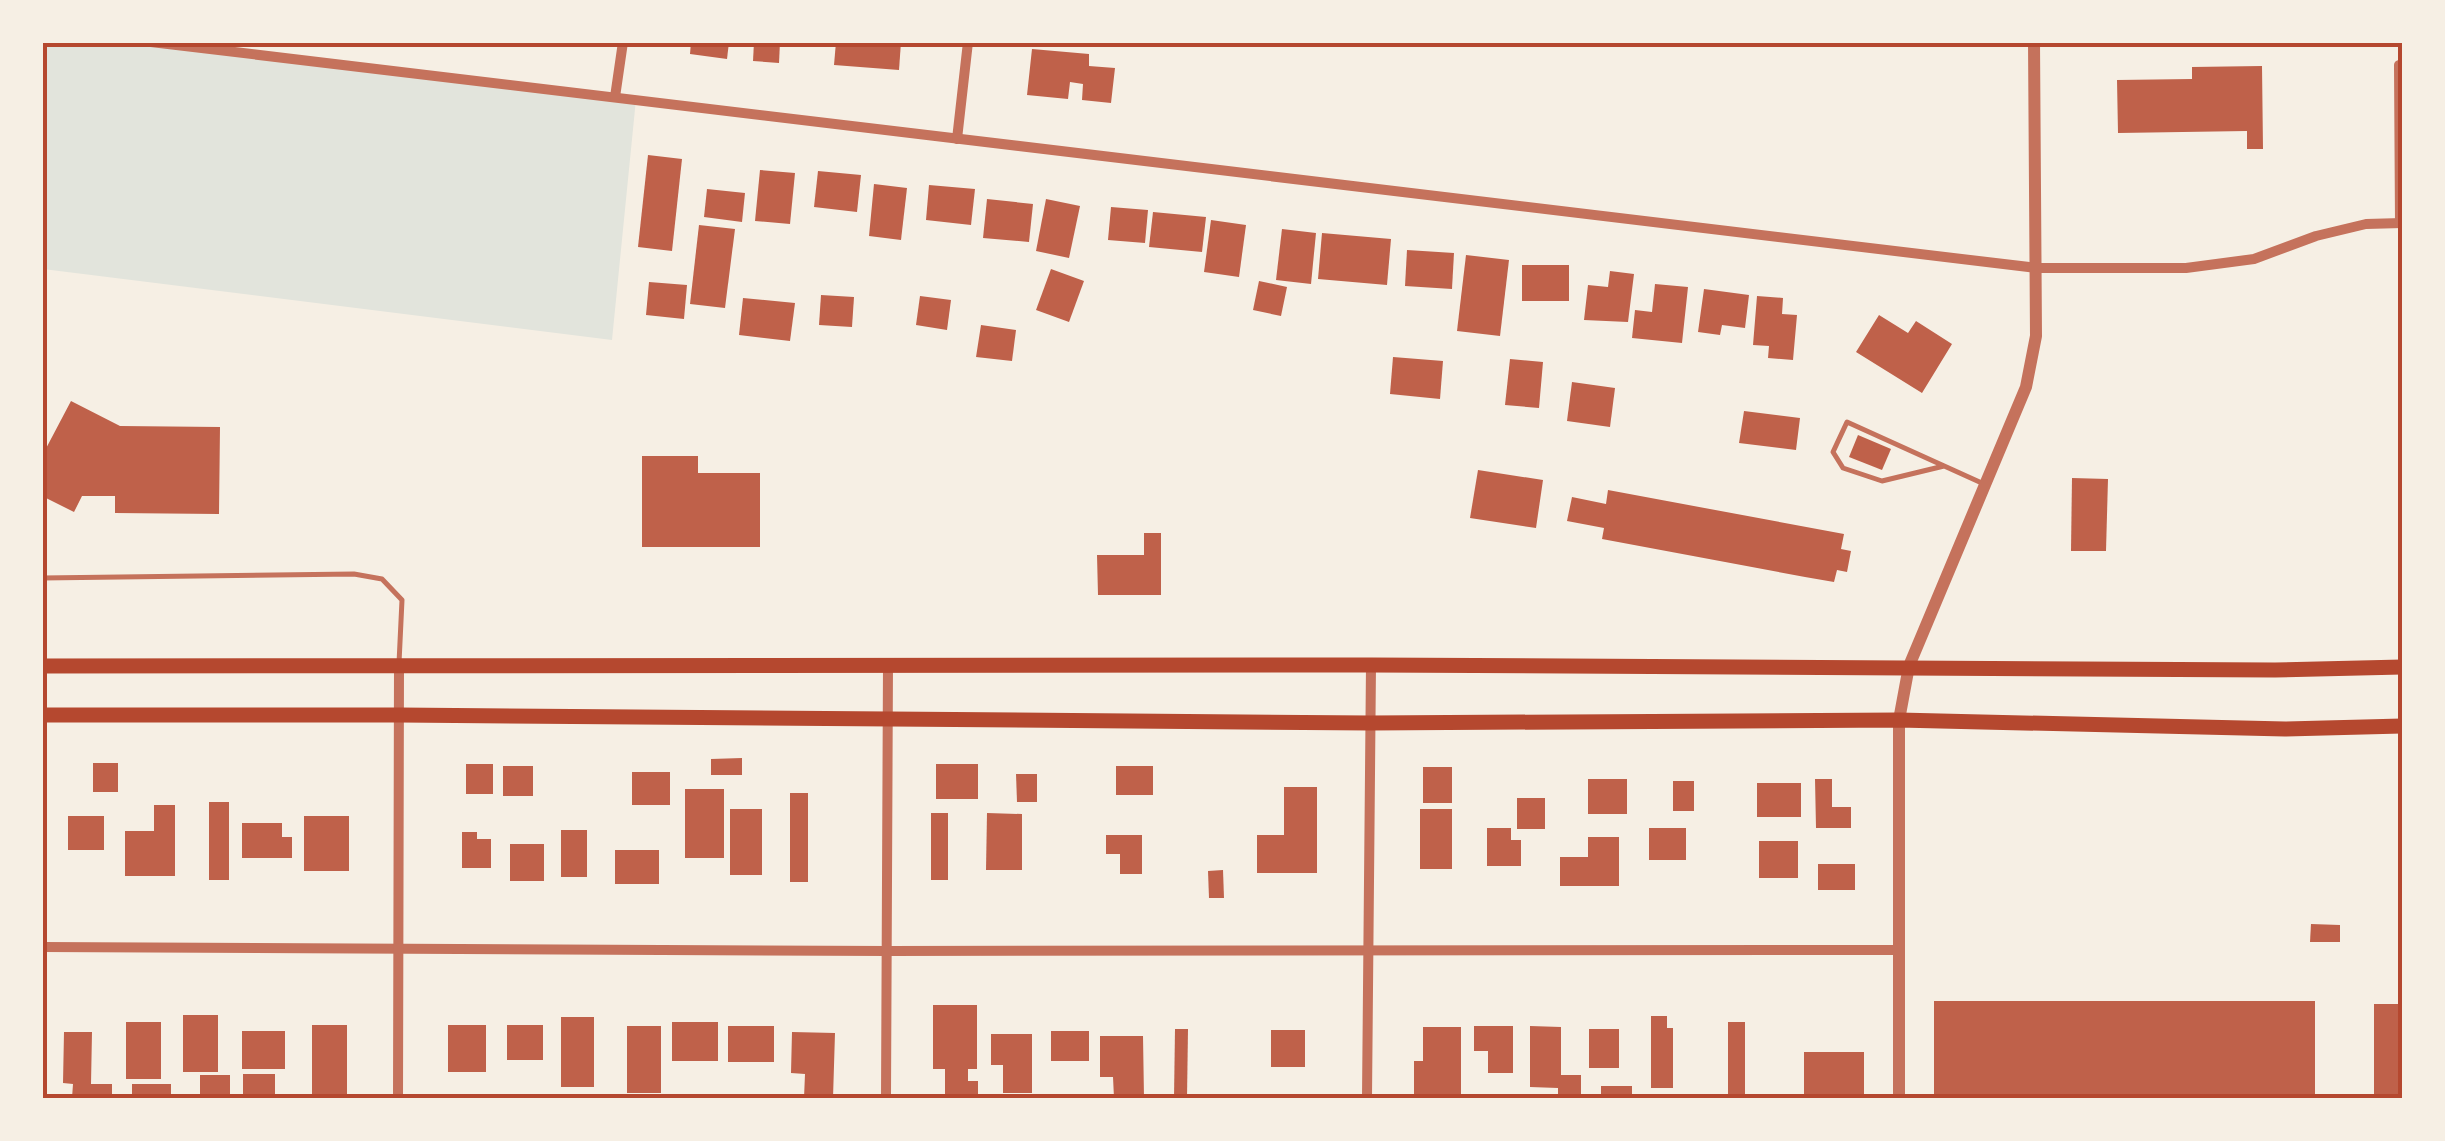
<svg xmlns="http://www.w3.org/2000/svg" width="2445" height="1141" viewBox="0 0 2445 1141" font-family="'Asap Condensed',sans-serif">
<rect width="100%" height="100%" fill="#f6efe4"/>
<path fill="#e2e4dc" d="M43,43H153L636,99L612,340L43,269Z"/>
<g fill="#bf614a">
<path d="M691,42H729L727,59L690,54Z"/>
<path d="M754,42H780L779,63L753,61Z"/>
<path d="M836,42H901L899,70L834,65Z"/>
<path d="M1032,49L1089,54V66L1115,68L1111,103L1082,100L1083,84L1070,82L1068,99L1027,95Z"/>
<path d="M2262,66L2263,149H2247V131L2118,133L2117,80L2192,79V67Z"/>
<path d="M648,155L682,159L672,251L638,247Z"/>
<path d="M760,170L795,173L790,224L755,221Z"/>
<path d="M818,171L861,175L857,212L814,207Z"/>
<path d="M874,184L907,188L901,240L869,236Z"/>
<path d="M929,185L975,189L971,225L926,220Z"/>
<path d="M707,189L745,193L742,222L704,217Z"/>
<path d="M987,199L1033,204L1029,242L983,238Z"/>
<path d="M1046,199L1080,206L1069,258L1036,251Z"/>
<path d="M1111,207L1148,210L1145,243L1108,240Z"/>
<path d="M1153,212L1206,217L1202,252L1149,247Z"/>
<path d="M1211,220L1246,225L1239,277L1204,272Z"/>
<path d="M699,225L735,229L725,308L690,304Z"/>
<path d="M1282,229L1316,233L1311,284L1276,280Z"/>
<path d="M1322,233L1391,239L1387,285L1318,279Z"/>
<path d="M1407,250L1454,253L1452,289L1405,286Z"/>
<path d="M1466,255L1509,260L1500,336L1457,331Z"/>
<rect x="1522" y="265" width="47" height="36"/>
<path d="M1051,269L1084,281L1069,322L1036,310Z"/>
<path d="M1610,271L1634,274L1628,322L1584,320L1588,285L1608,287Z"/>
<path d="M1259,281L1287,287L1281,316L1253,310Z"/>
<path d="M649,282L687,285L684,319L646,315Z"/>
<path d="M1655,284L1688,287L1682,343L1632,338L1635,310L1652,312Z"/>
<path d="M1704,289L1749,295L1745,328L1722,325L1720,335L1698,332Z"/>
<path d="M821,295L854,297L852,327L819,325Z"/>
<path d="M920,296L951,300L947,330L916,325Z"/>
<path d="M1757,296L1783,298L1782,314L1797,315L1793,360L1768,358L1769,346L1753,345Z"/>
<path d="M743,298L795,303L790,341L739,335Z"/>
<path d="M1879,315L1908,333L1916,321L1952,344L1922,393L1856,352Z"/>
<path d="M981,325L1016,330L1012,361L976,357Z"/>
<path d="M1393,357L1443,361L1440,399L1390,394Z"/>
<path d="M1510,359L1543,362L1539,408L1505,405Z"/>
<path d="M1572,382L1615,388L1610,427L1567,421Z"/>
<path d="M71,401L120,426L220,427L219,514L115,513V496H82L74,512L42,496V456Z"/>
<path d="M1744,411L1800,418L1796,450L1739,443Z"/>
<path d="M1858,435L1891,449L1882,470L1849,457Z"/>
<path d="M642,456H698V473H760V547H642Z"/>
<path d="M1478,470L1543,480L1536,528L1470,518Z"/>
<path d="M2072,478L2108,479L2106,551H2071Z"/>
<path d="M1608,490L1844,534L1841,549L1851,551L1847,572L1837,570L1834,582L1805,577L1602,539L1604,528L1567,521L1572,497L1606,504Z"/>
<path d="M1144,533H1161V595H1098L1097,555H1144Z"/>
<path d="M742,758V775H711V759Z"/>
<rect x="93" y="763" width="25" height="29"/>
<rect x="466" y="764" width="27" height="30"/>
<rect x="936" y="764" width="42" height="35"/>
<rect x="503" y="766" width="30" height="30"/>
<rect x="1116" y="766" width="37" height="29"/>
<rect x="1423" y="767" width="29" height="36"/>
<rect x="632" y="772" width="38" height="33"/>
<path d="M1016,774H1037V802H1017Z"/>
<rect x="1588" y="779" width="39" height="35"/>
<path d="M1815,779H1832V807H1851V828H1816Z"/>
<rect x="1673" y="781" width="21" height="30"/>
<rect x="1757" y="783" width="44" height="34"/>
<path d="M1284,787H1317V873H1257V835H1284Z"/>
<rect x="685" y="789" width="39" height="69"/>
<rect x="790" y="793" width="18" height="89"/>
<rect x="1517" y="798" width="28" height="31"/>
<rect x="209" y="802" width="20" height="78"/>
<path d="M154,805H175V876H125V831H154Z"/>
<rect x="730" y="809" width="32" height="66"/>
<rect x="1420" y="809" width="32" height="60"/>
<rect x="931" y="813" width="17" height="67"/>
<path d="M987,813L1022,814V870H986Z"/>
<rect x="68" y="816" width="36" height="34"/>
<rect x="304" y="816" width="45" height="55"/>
<path d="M242,823H282V837H292V858H242Z"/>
<path d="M1487,828H1511V840H1521V866H1487Z"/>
<rect x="1649" y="828" width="37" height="32"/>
<rect x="561" y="830" width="26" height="47"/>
<path d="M462,832H477V839H491V868H462Z"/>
<path d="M1106,835H1142V874H1120V854H1106Z"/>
<path d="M1588,837H1619V886H1560V857H1588Z"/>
<rect x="1759" y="841" width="39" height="37"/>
<rect x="510" y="844" width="34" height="37"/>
<rect x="615" y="850" width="44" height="34"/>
<rect x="1818" y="864" width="37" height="26"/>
<path d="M1223,870L1224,898H1209L1208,871Z"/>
<path d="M2311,924L2340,925V942H2310Z"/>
<rect x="1934" y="1001" width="381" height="97"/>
<rect x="2374" y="1004" width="28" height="94"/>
<path d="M933,1005H977V1069H968V1081H978V1098H945V1069H933Z"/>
<rect x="183" y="1015" width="35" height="57"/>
<path d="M1651,1016H1667V1028H1673V1088H1651Z"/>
<rect x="561" y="1017" width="33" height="70"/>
<rect x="126" y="1022" width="35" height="57"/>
<rect x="672" y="1022" width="46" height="39"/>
<rect x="1728" y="1022" width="17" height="76"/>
<rect x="312" y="1025" width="35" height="73"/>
<rect x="448" y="1025" width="38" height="47"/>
<rect x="507" y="1025" width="36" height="35"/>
<rect x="627" y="1026" width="34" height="67"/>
<rect x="728" y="1026" width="46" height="36"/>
<path d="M1474,1026H1513V1073H1488V1051H1474Z"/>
<path d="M1530,1026L1561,1027V1075H1581V1098H1558V1088L1530,1087Z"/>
<path d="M1423,1027H1461V1098H1414V1061H1423Z"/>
<path d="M1175,1029H1188L1187,1098H1174Z"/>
<rect x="1589" y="1029" width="30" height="39"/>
<rect x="1271" y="1030" width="34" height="37"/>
<rect x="242" y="1031" width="43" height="38"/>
<rect x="1051" y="1031" width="38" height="30"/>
<path d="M64,1032H92L91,1084H112V1098H72L73,1084L63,1083Z"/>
<path d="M792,1032L835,1033L833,1098H804L805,1074L791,1073Z"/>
<path d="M991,1034H1032V1093H1003V1065H991Z"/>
<path d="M1100,1036H1143L1144,1098H1114L1113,1077H1100Z"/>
<rect x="1804" y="1052" width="60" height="46"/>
<rect x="243" y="1074" width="32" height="24"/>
<rect x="200" y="1075" width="30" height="23"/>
<rect x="132" y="1084" width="39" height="14"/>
<rect x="1601" y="1086" width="31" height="12"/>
</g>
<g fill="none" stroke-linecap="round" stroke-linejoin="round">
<g stroke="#c5725c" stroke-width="5">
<path d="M1944,466L1882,481L1843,468L1833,452L1847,422L1984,484"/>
<path d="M42,578L354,574L382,579L402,600L399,663"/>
</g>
<g stroke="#c5725c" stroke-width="10">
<path d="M151,42L2037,268H2186L2254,259L2316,236L2366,224L2402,223"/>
<path d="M615,97L623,42"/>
<path d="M957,139L968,42"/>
<path d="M2400,223L2399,65H2402"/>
<path d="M42,947L888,951L1900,950"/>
<path d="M398,1098L399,666"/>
<path d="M886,1098L888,664"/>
<path d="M1367,1098L1371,665"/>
</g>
<path stroke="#c5725c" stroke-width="12" d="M1899,1098V720L1909,666L2026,387L2036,336L2034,42"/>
<g stroke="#b5482f" stroke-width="15">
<path d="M42,666L1371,665L2275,670L2402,667"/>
<path d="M42,715H400L1370,723L1899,720L2285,729L2402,726"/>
</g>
</g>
<rect width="2445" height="1141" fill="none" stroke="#f6efe4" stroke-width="90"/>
<rect x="45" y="45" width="2355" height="1051" fill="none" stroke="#b5482f" stroke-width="4"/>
</svg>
